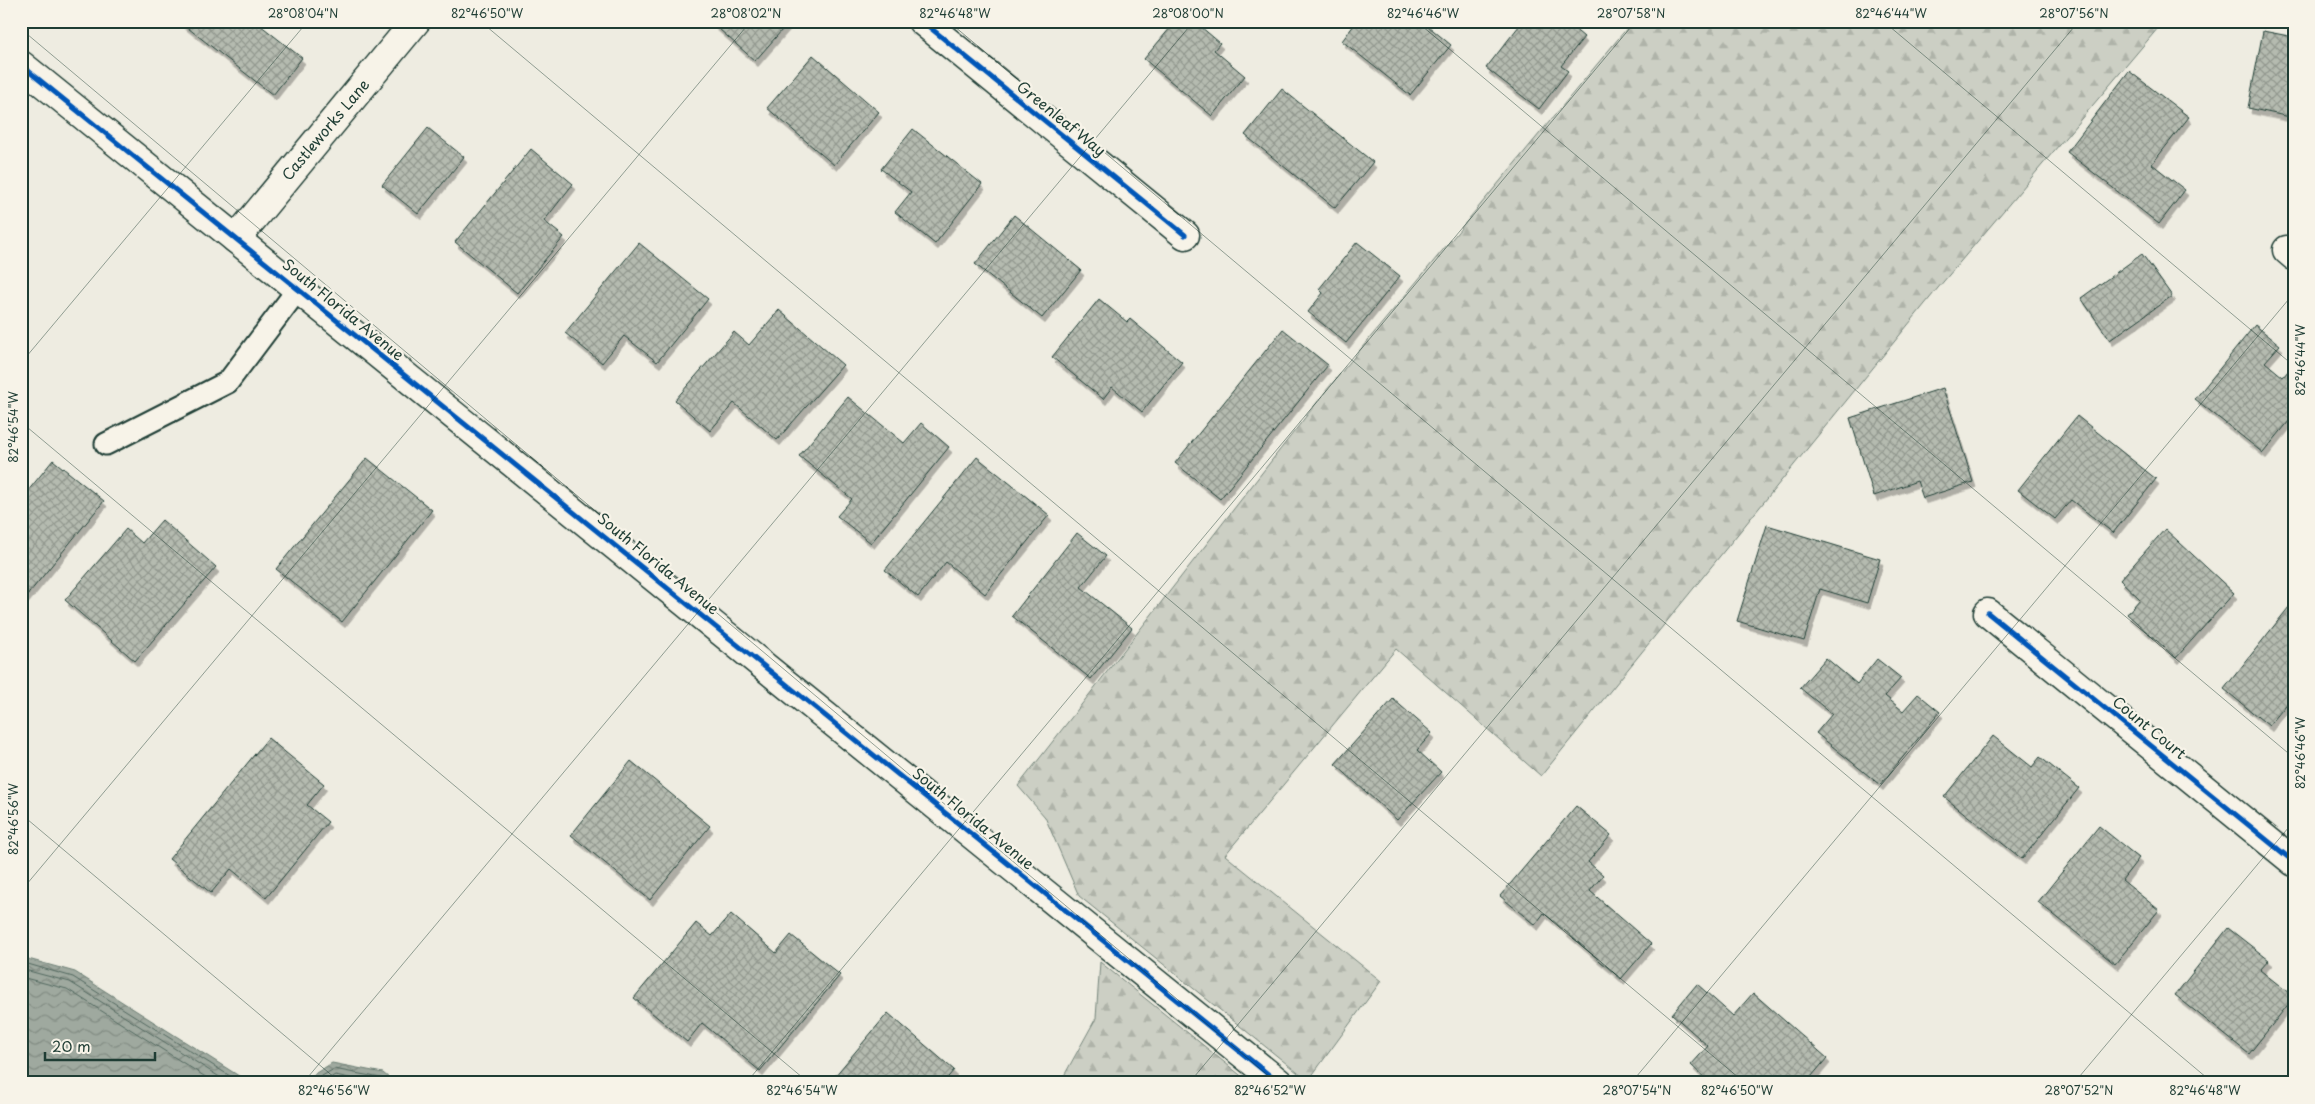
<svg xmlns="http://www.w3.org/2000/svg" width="2315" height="1104" viewBox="0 0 2315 1104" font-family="'Playpen Sans',sans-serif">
<defs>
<pattern id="forest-firs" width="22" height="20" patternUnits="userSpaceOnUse" patternTransform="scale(1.25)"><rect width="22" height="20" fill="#cccfc4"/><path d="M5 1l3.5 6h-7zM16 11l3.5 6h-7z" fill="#afb3a9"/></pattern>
<pattern id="water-waves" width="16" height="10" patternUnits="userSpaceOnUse" patternTransform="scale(1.25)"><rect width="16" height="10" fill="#9fa99f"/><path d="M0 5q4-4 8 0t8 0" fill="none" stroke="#818b82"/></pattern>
<pattern id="building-cross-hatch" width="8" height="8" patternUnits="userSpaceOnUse" patternTransform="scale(1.25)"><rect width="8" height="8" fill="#b5bbb0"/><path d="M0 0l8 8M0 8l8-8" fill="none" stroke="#939990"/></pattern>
<filter id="shadow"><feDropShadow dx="3" dy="5.5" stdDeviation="0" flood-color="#0004"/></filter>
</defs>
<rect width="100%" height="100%" fill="#eeece1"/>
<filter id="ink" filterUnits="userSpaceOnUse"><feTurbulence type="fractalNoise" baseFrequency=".02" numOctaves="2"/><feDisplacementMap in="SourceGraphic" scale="10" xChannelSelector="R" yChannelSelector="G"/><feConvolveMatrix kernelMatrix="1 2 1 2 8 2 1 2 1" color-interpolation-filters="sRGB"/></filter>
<g filter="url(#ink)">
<g fill="url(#forest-firs)" stroke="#76867c">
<path d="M1633,21H2164L1938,288L1541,776L1396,649L1225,855L1381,981L1308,1081L1079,896L1045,817L1018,786L1325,392Z"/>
<path d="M1100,962L1250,1083H1060L1096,1018Z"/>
</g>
<g fill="url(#water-waves)" stroke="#6c7e74">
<path d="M21,957L75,972L250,1083H21Z"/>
<path d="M332,1063L383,1073L395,1083H300Z"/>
</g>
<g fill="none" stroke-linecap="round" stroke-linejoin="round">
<g stroke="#52685f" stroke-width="1">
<path d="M21,962L73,977L241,1083"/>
<path d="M21,969L70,982L229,1083"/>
<path d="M21,977L67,989L215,1083"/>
<path d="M310,1083L334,1069L381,1078L387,1083"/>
<path d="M322,1083L335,1075L374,1083"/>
</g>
</g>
<g fill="url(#building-cross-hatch)" stroke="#1f3d34" filter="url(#shadow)">
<path d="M179,21H255L302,58L273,95Z"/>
<path d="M710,21H788L789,22L755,61Z"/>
<path d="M1176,21H1194L1220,43L1214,50L1245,76L1212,116L1144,59Z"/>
<path d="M1357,21H1405L1412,27L1417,21H1422L1451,45L1410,95L1342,41Z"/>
<path d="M1523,21H1565L1584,37L1561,66L1568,71L1539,109L1486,68Z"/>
<path d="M2263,31L2294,37V129L2288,128L2290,117L2248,108Z"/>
<path d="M813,55L879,112L834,165L767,108Z"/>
<path d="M2129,71L2189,117L2152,164L2185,190L2159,224L2067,152Z"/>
<path d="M1282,89L1373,162L1335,208L1245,135Z"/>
<path d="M428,128L464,157L418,214L382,185Z"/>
<path d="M913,129L982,184L935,244L895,212L911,192L881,169Z"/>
<path d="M531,149L573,184L544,221L564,237L517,293L455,242Z"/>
<path d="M1014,215L1081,270L1042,318L975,264Z"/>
<path d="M1357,242L1400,276L1346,343L1308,312L1323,293L1319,289Z"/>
<path d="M639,243L708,299L657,362L624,336L602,363L565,333Z"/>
<path d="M2142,254L2172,296L2110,340L2081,298Z"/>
<path d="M1099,299L1127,322L1130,319L1182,362L1142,412L1112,387L1103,399L1052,357Z"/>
<path d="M779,310L843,365L777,440L734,403L710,431L675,400L734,332L749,345Z"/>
<path d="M2255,325L2280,345L2265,362L2283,377L2294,364V415L2263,453L2195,399Z"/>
<path d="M1283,329L1328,365L1220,499L1175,463Z"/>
<path d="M1943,388L1973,482L1923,498L1917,481L1874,496L1850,418Z"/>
<path d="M848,397L904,443L921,423L949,447L871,543L837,516L852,499L799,456Z"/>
<path d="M2077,416L2156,479L2113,533L2071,500L2055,519L2018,490Z"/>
<path d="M977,457L1049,515L985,594L946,562L918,597L885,570Z"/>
<path d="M367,458L432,510L342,622L276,569Z"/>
<path d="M53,460L104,501L21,603V487L27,492Z"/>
<path d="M162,520L216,567L135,661L65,600L126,529L142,543Z"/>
<path d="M1767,525L1880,559L1867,603L1820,589L1804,641L1737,621Z"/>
<path d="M2165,529L2234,593L2176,658L2127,614L2140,599L2120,580Z"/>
<path d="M1077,533L1106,556L1081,587L1132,628L1091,679L1012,616Z"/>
<path d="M2289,607L2294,611V703L2290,700L2269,726L2224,689Z"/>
<path d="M1826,658L1857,684L1877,659L1901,678L1885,696L1903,711L1918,694L1940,712L1880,785L1816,733L1832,714L1800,688Z"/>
<path d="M1393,699L1432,733L1417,750L1441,772L1397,820L1335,764Z"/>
<path d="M1993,736L2032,767L2040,757L2079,788L2022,859L1944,797Z"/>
<path d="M268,738L324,784L307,805L328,822L266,898L231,869L211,893L169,859Z"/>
<path d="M631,761L710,826L650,900L571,835Z"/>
<path d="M1576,806L1611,835L1588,862L1603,875L1590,891L1651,944L1621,979L1544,913L1535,925L1500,896Z"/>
<path d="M2099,826L2139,858L2122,880L2159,910L2115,964L2038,902Z"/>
<path d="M731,914L776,953L791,935L840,975L760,1071L702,1023L687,1042L634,998L696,923L712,936Z"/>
<path d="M2228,928L2269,960L2260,970L2294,997L2249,1054L2175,995Z"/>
<path d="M1697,984L1733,1016L1753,993L1827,1058L1806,1083H1710L1691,1065L1708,1046L1672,1014Z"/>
<path d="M888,1013L954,1070L943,1083H829Z"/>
</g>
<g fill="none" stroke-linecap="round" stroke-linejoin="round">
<g stroke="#1f3d34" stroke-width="25">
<path id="service" d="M106,444L228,382L298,289"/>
</g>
<g stroke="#1f3d34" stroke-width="31">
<g id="minor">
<path d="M922,21L1185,235"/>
<path d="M236,239L416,21"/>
<path d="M2287,250L2294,256"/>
<path d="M1988,613L2294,862"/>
</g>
</g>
<g stroke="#1f3d34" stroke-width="31">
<path id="tertiary" d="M21,65L1279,1083"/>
</g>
<use href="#service" stroke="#f7f3e8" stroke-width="21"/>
<use href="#minor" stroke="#f7f3e8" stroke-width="28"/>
<use href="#tertiary" stroke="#f7f3e8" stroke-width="28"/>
<g stroke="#f7f3e8" stroke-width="8">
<g id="cycleway">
<path d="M922,21L1185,235"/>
<path d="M21,65L1279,1083"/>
<path d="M1988,613L2294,862"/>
</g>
</g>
<use href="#cycleway" stroke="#0057b8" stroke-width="5"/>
</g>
</g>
<path fill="none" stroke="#1f3d34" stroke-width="1" stroke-opacity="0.45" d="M480,21L1745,1083M948,21L2213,1083M1416,21L2294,758M1883,21L2294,366M21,29L1277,1083M21,363L308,21M21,422L809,1083M21,814L341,1083M21,891L751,21M303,1083L1194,21M746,1083L1636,21M1189,1083L2079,21M1631,1083L2294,293M2074,1083L2294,821"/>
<g text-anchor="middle" stroke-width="4.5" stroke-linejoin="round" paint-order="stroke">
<g font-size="15" fill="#1f3d34" stroke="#f7f3e8">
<text transform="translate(1061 119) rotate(39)" y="5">Greenleaf Way</text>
<text transform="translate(326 130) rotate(-50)" y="5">Castleworks Lane</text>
<text transform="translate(343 310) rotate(39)" y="5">South Florida Avenue</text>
<text transform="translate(658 564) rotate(39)" y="5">South Florida Avenue</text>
<text transform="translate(2149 728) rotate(39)" y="5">Count Court</text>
<text transform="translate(973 819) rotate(39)" y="5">South Florida Avenue</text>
</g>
</g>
<rect width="2315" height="1104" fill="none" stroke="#f7f3e8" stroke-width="55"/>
<path d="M45 1052v8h110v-8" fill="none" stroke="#1f3d34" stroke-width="2.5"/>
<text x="52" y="1052" font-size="15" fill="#1f3d34" stroke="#f7f3e8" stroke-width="4" paint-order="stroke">20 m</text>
<rect x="28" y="28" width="2260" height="1048" fill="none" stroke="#1f3d34" stroke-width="2"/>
<g font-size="12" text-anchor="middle" fill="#1f3d34">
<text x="303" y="18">28°08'04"N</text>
<text x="487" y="18">82°46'50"W</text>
<text x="746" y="18">28°08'02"N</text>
<text x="955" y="18">82°46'48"W</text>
<text x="1188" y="18">28°08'00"N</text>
<text x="1423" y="18">82°46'46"W</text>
<text x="1631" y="18">28°07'58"N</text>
<text x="1891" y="18">82°46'44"W</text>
<text x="2074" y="18">28°07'56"N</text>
<text transform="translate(2301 360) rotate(-90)" y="4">82°46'44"W</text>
<text transform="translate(14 427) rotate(-90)" y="4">82°46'54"W</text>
<text transform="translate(2301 753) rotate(-90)" y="4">82°46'46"W</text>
<text transform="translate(14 819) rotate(-90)" y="4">82°46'56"W</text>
<text x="334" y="1095">82°46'56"W</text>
<text x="802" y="1095">82°46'54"W</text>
<text x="1270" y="1095">82°46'52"W</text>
<text x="1637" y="1095">28°07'54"N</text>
<text x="1737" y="1095">82°46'50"W</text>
<text x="2079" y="1095">28°07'52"N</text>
<text x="2205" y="1095">82°46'48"W</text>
</g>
</svg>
